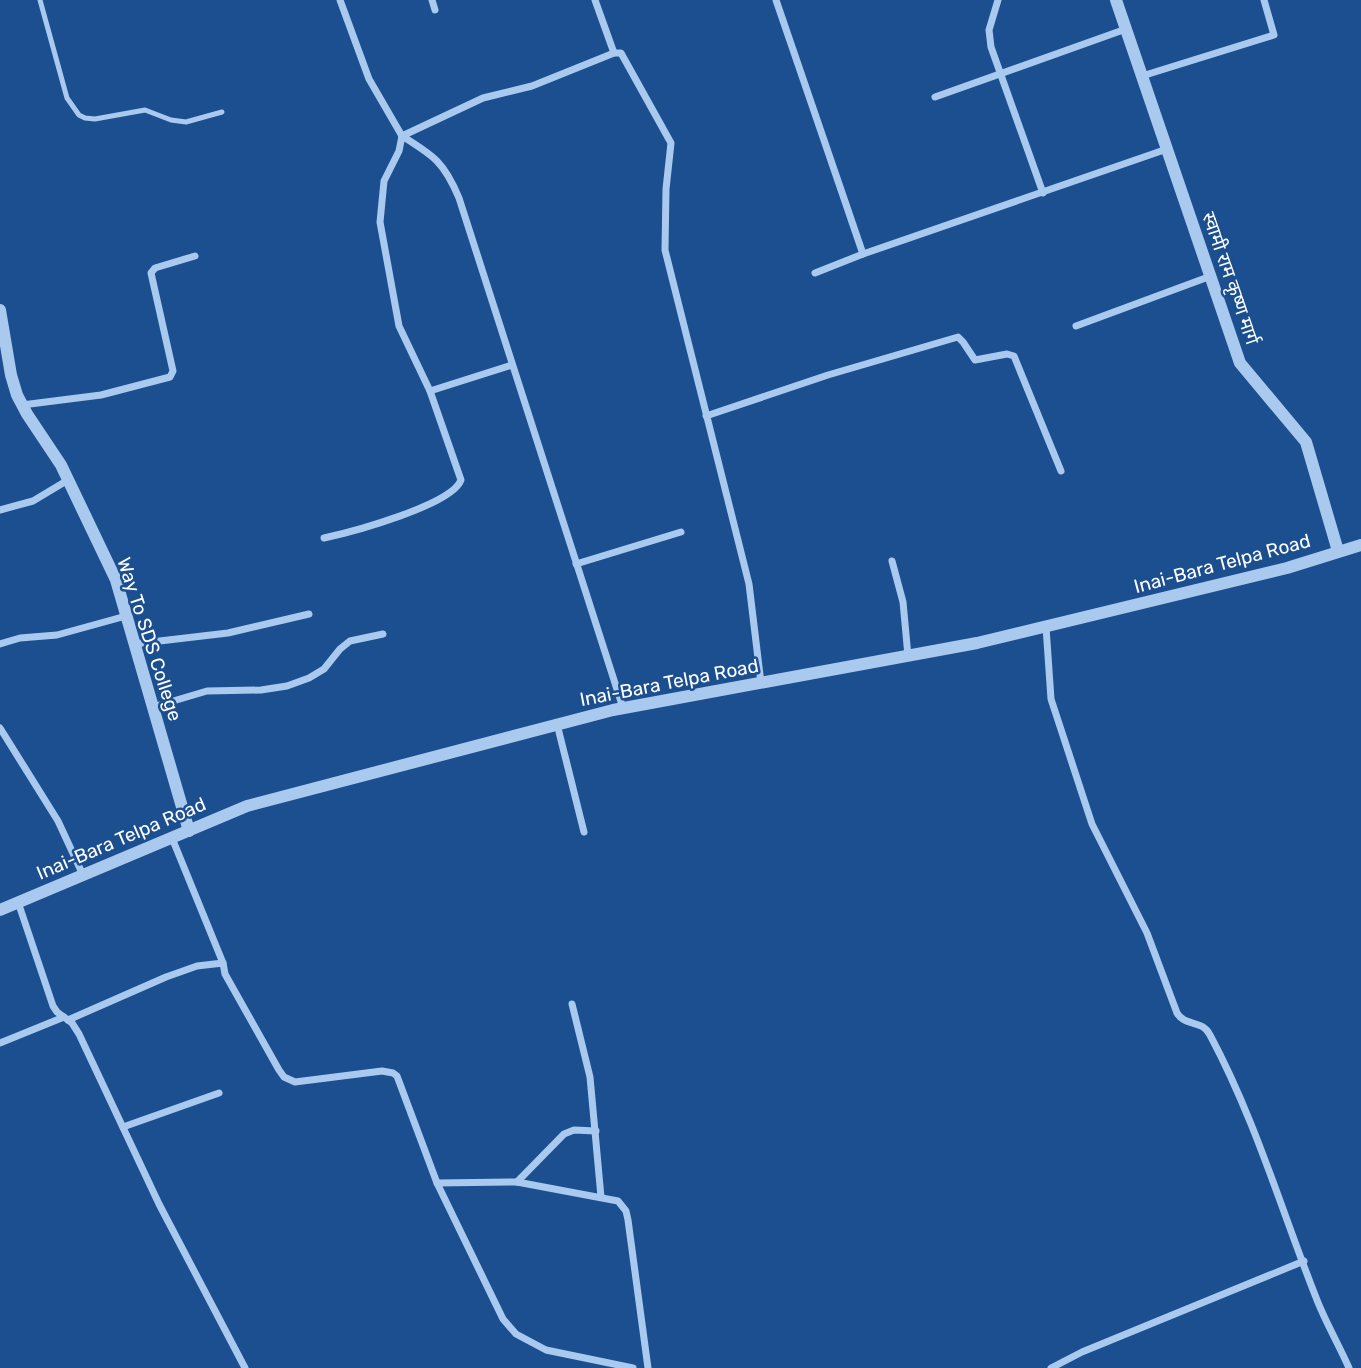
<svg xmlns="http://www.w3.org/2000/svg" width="1361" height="1368" viewBox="0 0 1361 1368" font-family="Rubik,'Noto Sans Devanagari',sans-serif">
<rect width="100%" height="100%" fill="#1b4f8f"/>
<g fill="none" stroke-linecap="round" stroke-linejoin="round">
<path stroke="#a9c9ee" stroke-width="5" d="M40,0L67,98L79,115L85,118L95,119L145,110L171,120L186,122L222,112"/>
<g stroke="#a9c9ee" stroke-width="7">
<path d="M432,0L435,10"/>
<path d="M595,0L614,53"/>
<path d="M776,0L863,254"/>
<path d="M998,0L989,30L991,47L1043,193"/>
<path d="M1142,76L1274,35L1264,0"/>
<path d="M935,97L1126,29"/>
<path d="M402,136L483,98L532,86L614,53H621L671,143L666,189L665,250L749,584L761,683"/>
<path d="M402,136C434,156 444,162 459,198L623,708"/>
<path d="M815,273L863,254L1167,149"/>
<path d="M1076,326L1211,276"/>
<path d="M430,391L512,365"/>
<path d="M22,405L101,395L170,377L173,371L151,273L155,268L195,256"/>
<path d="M706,416L828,375L958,337L963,342L975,360L1007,354L1014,356L1061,471"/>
<path d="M0,510L33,501L68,480"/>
<path d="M324,538C352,532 452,505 461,480L430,391L399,326L380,222L384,181L399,151L402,136L369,79L340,0"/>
<path d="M892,561L903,602L908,656"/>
<path d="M576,564L681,532"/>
<path d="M1046,627L1051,699L1092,824L1147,933L1177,1013C1185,1027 1202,1019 1210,1035C1255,1119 1282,1212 1317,1300C1326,1323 1339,1345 1349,1368"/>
<path d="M0,644L20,638L57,635L126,616"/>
<path d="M134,644L228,633L309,614"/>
<path d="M153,707L207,691L261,690L287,686L309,678L324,669L340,649L350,641L383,634"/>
<path d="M557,724L584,832"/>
<path d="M0,728L58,821L83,875"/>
<path d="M172,838L223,963"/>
<path d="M18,902L53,1006L57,1012L72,1023L79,1034L159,1204L245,1368"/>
<path d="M572,1004L590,1077L601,1197"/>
<path d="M68,1020L166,977L197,966L223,963L225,974L279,1070L284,1077L295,1082L382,1071L393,1073L397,1076L437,1183L503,1319L516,1334L546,1350L633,1368"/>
<path d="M0,1043L64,1017"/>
<path d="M123,1127L219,1093"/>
<path d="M517,1182L564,1134L574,1130L596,1131"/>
<path d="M437,1183L517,1182L618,1201L626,1211L628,1220L648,1368"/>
<path d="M1051,1368L1082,1352L1304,1261"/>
</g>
<g stroke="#a9c9ee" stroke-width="12">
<path d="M1116,0L1240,363L1306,442L1338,551"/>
<path d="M0,310L11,375L17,395L27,414L61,465L116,580L189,831"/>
<path d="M0,910L247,806L613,710L977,643L1287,568L1361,545"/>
</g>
</g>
<g text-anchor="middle" stroke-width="5" stroke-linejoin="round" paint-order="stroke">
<g font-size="19" fill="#fff" stroke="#1b4f8f">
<text transform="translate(1231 278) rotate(71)" y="7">स्वामी राम कृष्ण मार्ग</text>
<text transform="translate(1222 563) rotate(-15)" y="7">Inai-Bara Telpa Road</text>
<text transform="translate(150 639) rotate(72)" y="7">Way To SDS College</text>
<text transform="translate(669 682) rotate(-11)" y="7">Inai-Bara Telpa Road</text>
<text transform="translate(121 838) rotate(-23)" y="7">Inai-Bara Telpa Road</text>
</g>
</g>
</svg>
